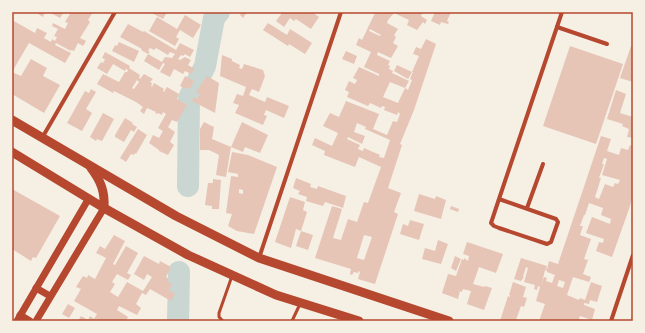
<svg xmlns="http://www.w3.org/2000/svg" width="645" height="333" viewBox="0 0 645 333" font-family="Mulish,sans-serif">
<rect width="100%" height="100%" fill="#f6efe4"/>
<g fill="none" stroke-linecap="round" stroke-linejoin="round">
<g stroke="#c9d6d2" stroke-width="22">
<path d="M188,186L189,98L205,66L214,18L219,12"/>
<path d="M178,321L179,272"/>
</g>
</g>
<g fill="#e6c5b7" fill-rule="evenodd">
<path d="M35,12H45L43,17Z"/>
<path d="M49,12H64L60,18Z"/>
<path d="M71,12H93L88,20L90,22L80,38L86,41L83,46L78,43L74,51L71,50V51L56,43L55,45L71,53L65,63L29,43L12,72L21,76L31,59L47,68L43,76L60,85L44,113L12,94V20L35,33L37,28L47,33L44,38L51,42L52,39L55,41L57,37L54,36L58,29L52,26L53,23L65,29L68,23L65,22Z"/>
<path d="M150,12H167L163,19Z"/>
<path d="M242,12H247L243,18L240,15Z"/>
<path d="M280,12H312L319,17L311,29L296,19L294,21L290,18L284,27L276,21L282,13Z"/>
<path d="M374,12H423L421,16L427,20L425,24L423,22L417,30L407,25L409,20L394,13L388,20L387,23L398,29L394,35L396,37L393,43L398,46L391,58L378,52L377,55L390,61L388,65L390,66L389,69L393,71L392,73L409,81L405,88L390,82L383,97L398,103L405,88L408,90L412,80L410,79L413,72H412L419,56L413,54L416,47L421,49L426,39L436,44L414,110L400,144L402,145L388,188L401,193L394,212L398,214L375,284L358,279L360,272L359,271L358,273L354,272L352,275L350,274L351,269L315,258L332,206L342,209L333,238L341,240L348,219L357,222L364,202L368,203L381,167L359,157L355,167L324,155L325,151L312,145L315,138L332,146L338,133L323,126L330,113L339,117L346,101L379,114L373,129L387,135L393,121L397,122L400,114L398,112L397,115L384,110L385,107L382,106L381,108L370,103L368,106L347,97L349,92L345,90L349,81L355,84L357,80L353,78L359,67L379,76V74L364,67L371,52L356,45L359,38L362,40L375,13ZM370,29L381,35L380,36L369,31ZM357,123L366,127L365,129L390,140L384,158L379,157L380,155L364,148L363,151L358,149L360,145L347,139L348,137L362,144L365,136L354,132ZM364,235L372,237L364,260L357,258Z"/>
<path d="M435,12H451L447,21L449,22L448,24L441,22L440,25L431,21Z"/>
<path d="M185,15L201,25L193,38L180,30L176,37L179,39L175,46L149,31L157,17L177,29Z"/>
<path d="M268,23L287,35L290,29L312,43L305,54L289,44L288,46L263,30Z"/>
<path d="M128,24L143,32L144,31L176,50L180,43L194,50L190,57L185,54L183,56L181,55L178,59L180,60L185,57L191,60L188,65L195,69L191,74L185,71L183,74L174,69L170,77L160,72L165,64L163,63L159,70L144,61L148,54L141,50L142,49L120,37ZM150,48L154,50L156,48L168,55L170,52L175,54L172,58L165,57L162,62L148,54L150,52L148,51Z"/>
<path d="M119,42L139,51L134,62L112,51L115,45L117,46Z"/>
<path d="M570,46L623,64L596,144L543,126Z"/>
<path d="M631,46H633V68L631,73L633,74V82L620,78Z"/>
<path d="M346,51L357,56L354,64L342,59Z"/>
<path d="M105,52L130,66L129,68L140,75L139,77L140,79L144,74L153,79L150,82L152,83L151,86L152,87L154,83L164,89L163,91L164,92L167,87L179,94L177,99L187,105L177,122L172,120L168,127L175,132L170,142L174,145L168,155L159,151V150L149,143L153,135L159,138L163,131L158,128L166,114L163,112L162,115L158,113L157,114L155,113L156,112L147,108L144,114L140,111L143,107L136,102L114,91L113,93L97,84L103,74L119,82L125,72H127L128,70L126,69L125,71L113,64L107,74L97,68L101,62L103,63L105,59L102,58ZM137,80L139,82L134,89L132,88Z"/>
<path d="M222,55L232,59V61L240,65L239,68L242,69L244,64L263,70L265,76L259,92L252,89L249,95L265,102L267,97L289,106L284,118L266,110L264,115L267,116L263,125L235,113L239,105L233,103L237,94L243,96L246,87L220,76Z"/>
<path d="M397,65L412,72L408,79L394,71Z"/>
<path d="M185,76L194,81L190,89L187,87L186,89L180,86Z"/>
<path d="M207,76L219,83L215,113L192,101L194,97L197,99L200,94L196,92Z"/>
<path d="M91,89L96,92L86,109L92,113L82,131L67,123L85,91L89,93Z"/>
<path d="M616,90L626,94L620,113L633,117V138L627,137L629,129L622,126L623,124L607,119Z"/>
<path d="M103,113L114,119L102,141L97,139L96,141L90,137Z"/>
<path d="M125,118L133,123L132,124L137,127L134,132L131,130L124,142L115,137V135Z"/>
<path d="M204,122L214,127L212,139L231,147L226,177L216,175L219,155L209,150H200V129Z"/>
<path d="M242,122L268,135L260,153L245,147L243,152L231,147Z"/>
<path d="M138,129L147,135L136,154L135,153L134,155L131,154L126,162L120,158Z"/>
<path d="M601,136L611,139L607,151L619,155L621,148L628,150L630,145L633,146V195L629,209L612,257L596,251L599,242L603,243L604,239L586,233L592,217L610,224L611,219L601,215L603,208L589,203L585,215H584L580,226H583L580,235L591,239L584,259L588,260L583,274L591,277L589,282L573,277L567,295L579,300L580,298L585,300L591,282L602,286L597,302L590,300L589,304L584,303V305L595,309L592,320L580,316L579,319L585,321H539L545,304L536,301L540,287L538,286L537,290L534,289L535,285L524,282L528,268L526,267L523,277H524L521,281L514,279L521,258L547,266L546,269H547L549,261L558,264ZM604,158L607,159L602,175L620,180L618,184L615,183L613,187L605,184L599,199L595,197L601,178H599L604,164H602ZM545,270L547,271V272L555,275L552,283L546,281L547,278L544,277L542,283ZM559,280L565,282L563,288L557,286Z"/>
<path d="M232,152L248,155L277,167L254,234L237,231L228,226L232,214L226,213L231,176L238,177V174L228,172ZM239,189L243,190V194L239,193Z"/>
<path d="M296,178L311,184L310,187L317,189L318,186L346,196L343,208L325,202L323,206L306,201L307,197L298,194L300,191L293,188Z"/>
<path d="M213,179L221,180L219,209H212V206L205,205L208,183H213Z"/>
<path d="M12,189L60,216L36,258L33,257L31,261L12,249Z"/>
<path d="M419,194L435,199L436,196L446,200L441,219L414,211Z"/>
<path d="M290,197L305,202L303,210L307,212L301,231L296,229L291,248L275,242Z"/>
<path d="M451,206L459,209L458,212L450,209Z"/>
<path d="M410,220L424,224L419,240L400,234L403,224L408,226Z"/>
<path d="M301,231L313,235L308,250L296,246Z"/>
<path d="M114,235L125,241L113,264L115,265L126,246L138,253L127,273L131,275L128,280L117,274L112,282L115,284L110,292L118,297L127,282L143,291L152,277L147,274L144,280L134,274L144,256L159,264L160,261L171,267L166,277L169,279L168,282L172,284L169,290L175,294L171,301L150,289L146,295L142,293L136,304L141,308L137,315L119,306L117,310L128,317L126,321H78L81,316L88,320L90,316L94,319L97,314L74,301L81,289L76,287L83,276L87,278L88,275L95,279L106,258L96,253L100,246L105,249Z"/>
<path d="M438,240L448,244L441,264L422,259L425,248L435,251Z"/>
<path d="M467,242L503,254L496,273L479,267L473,284L484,287L485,286L492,288L484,310L467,304L471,291L463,289L462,292L460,291L458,299L442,293L448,274L456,276L462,259L464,260V258L468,261L469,256L463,254Z"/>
<path d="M455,256L461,259L456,271L451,268Z"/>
<path d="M513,282L526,287L523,297L527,298L524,307L521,306L516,320L500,321L508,296L510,297V295H509Z"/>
<path d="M68,304L75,308L69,318L62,314Z"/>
<path d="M633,311V321H630Z"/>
</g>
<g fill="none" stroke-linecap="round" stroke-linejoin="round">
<g stroke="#b5482f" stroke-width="3">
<path d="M223,321L219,317V313L232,276"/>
<path d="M292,321L300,304"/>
</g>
<g stroke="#b5482f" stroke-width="4">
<path d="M557,27L607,44"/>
<path d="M42,138L115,12"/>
<path d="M499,199L556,219L558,222L551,242L547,244L499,228L494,226L491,223L499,199L562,12"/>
<path d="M527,208L543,164"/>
<path d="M259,258L341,12"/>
<path d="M611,321L633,255"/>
</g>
<g stroke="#b5482f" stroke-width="7">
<path d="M36,288L50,296"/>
<path d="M20,315L30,321"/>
<path d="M17,321L89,198"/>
<path d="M36,321L104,208"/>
</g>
<g stroke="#b5482f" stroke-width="9">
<path d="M12,120L176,216L259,258L449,321"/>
<path d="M12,152L104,208L188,255L276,295L359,321"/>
<path d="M91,168C101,181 105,192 104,208"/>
</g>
</g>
<rect width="645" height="333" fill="none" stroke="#f6efe4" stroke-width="26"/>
<rect x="13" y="13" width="619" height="307" fill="none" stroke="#b5482f" stroke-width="1.5"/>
</svg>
